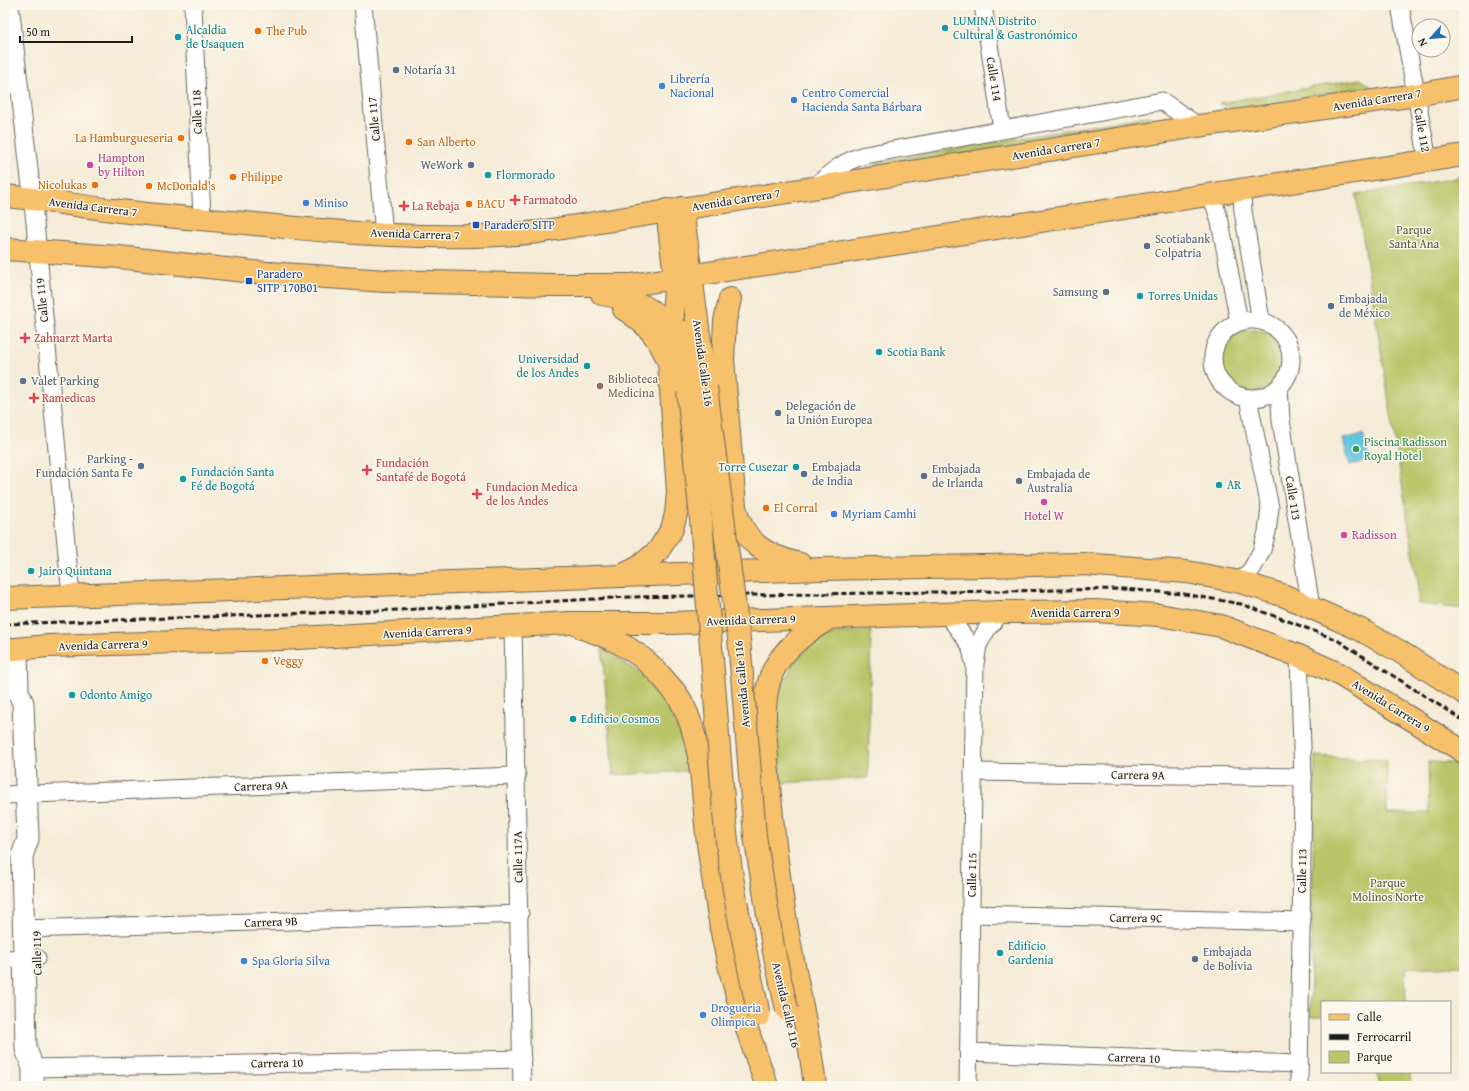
<svg xmlns="http://www.w3.org/2000/svg" width="1469" height="1091" viewBox="0 0 1469 1091" font-family="'Gentium Book Plus',serif">
<rect width="100%" height="100%" fill="#fbf7ec"/>
<filter id="ink" filterUnits="userSpaceOnUse"><feTurbulence type="fractalNoise" baseFrequency=".025" numOctaves="2"/><feDisplacementMap in="SourceGraphic" scale="8" xChannelSelector="R" yChannelSelector="G"/><feConvolveMatrix kernelMatrix="1 2 1 2 8 2 1 2 1" color-interpolation-filters="sRGB"/></filter>
<filter id="wash" filterUnits="userSpaceOnUse"><feTurbulence type="fractalNoise" baseFrequency=".012" numOctaves="4" result="noise"/><feDisplacementMap in="SourceGraphic" scale="16" xChannelSelector="R" yChannelSelector="G"/><feGaussianBlur stdDeviation="0.9" result="paint"/><feColorMatrix in="noise" values="0 0 0 0 0 0 0 0 0 0 0 0 0 0 0 0 0 1.4 0 .05"/><feComposite in="paint" operator="in"/></filter>
<g filter="url(#wash)">
<rect width="100%" height="100%" fill="#f5ebd6"/>
<g fill="#b9c567" stroke="#6a7042">
<path d="M1360,79L1371,86L1232,109L1219,103Z"/>
<path d="M1148,116L1159,120L859,172L880,162Z"/>
<path d="M1462,177L1464,182V609L1418,604V584L1356,195Z"/>
<circle cx="1252" cy="361" r="31"/>
<path d="M871,630L868,778L779,783L773,718L775,702L780,689L794,662L813,643L837,633Z"/>
<path d="M602,649L640,673L671,709L685,749L690,771L613,775Z"/>
<path d="M1315,756L1387,760V813H1429L1428,762L1450,763L1464,772V966L1405,968L1406,1002H1322V1016L1310,1017Z"/>
<path d="M1378,1072H1410L1411,1086H1379Z"/>
</g>
<path fill="#64c6e1" stroke="#40717e" d="M1363,434L1369,460L1350,465L1343,439Z"/>
</g>
<g filter="url(#ink)">
<g fill="none" stroke-linecap="round" stroke-linejoin="round">
<g stroke="#68645d" stroke-width="19">
<g id="minor">
<path d="M10,5L34,213L71,595"/>
<path d="M193,5L202,219"/>
<path d="M363,5L384,234"/>
<path d="M983,5L1002,129"/>
<path d="M1400,5L1428,161"/>
<path d="M813,188C830,173 843,161 865,155L1162,101L1198,126"/>
<path d="M1244,189L1242,196L1243,211L1261,321"/>
<path d="M1209,194L1215,206L1220,222L1239,322"/>
<circle cx="1252" cy="359" r="39"/>
<path d="M1279,388L1281,420L1311,607"/>
<path d="M1240,582L1252,569L1262,550L1267,532L1270,508L1248,398"/>
<path d="M947,614L970,645L974,662"/>
<path d="M513,627L522,1086"/>
<path d="M973,772L1303,777"/>
<path d="M5,795L517,776"/>
<path d="M971,914L1302,922"/>
<path d="M23,929L520,914"/>
<path d="M5,959L37,958"/>
<path d="M969,1052L1299,1064"/>
<path d="M33,1068L522,1059"/>
<path d="M968,1086L975,664L978,645L987,629L1002,612"/>
<path d="M1299,1086L1303,777L1299,656"/>
</g>
</g>
<g stroke="#68645d" stroke-width="23">
<path id="tertiary" d="M17,649L18,692L23,703L28,839L22,856L26,1049L33,1068V1086"/>
</g>
<g stroke="#68645d" stroke-width="24">
<g id="primary">
<path d="M5,196C41,199 77,206 113,210C157,216 201,219 245,223C342,233 441,242 538,232L1198,126L1416,95L1464,86"/>
<path d="M682,208L706,387"/>
<path d="M667,210L677,293"/>
<path d="M5,249L119,257L253,272L386,281L553,285H631L1464,155"/>
<path d="M602,294C635,299 657,308 676,337"/>
<path d="M730,299L725,321L723,359L735,507C743,543 766,556 800,564"/>
<path d="M624,309C648,324 658,337 669,362"/>
<path d="M681,331L688,391"/>
<path d="M623,575L639,567L658,551L672,529L676,514L678,492L669,362L676,278"/>
<path d="M5,598L821,569L1083,564L1187,572L1240,582L1285,596L1359,629L1399,651L1464,693"/>
<path d="M583,628C619,640 644,654 668,684C673,690 679,696 682,703C705,746 702,804 709,851C714,883 718,916 725,947C735,994 750,1041 767,1086"/>
<path d="M5,650L48,646L280,639L569,623H671L1002,612L1095,611L1159,615L1221,626L1299,656L1339,674L1464,752"/>
<path d="M815,1086C809,1031 795,977 786,922C777,869 771,814 767,760C766,732 761,700 772,673C783,648 807,631 830,618"/>
</g>
</g>
<use href="#minor" stroke="#fff" stroke-width="17"/>
<use href="#tertiary" stroke="#fff" stroke-width="21"/>
<use href="#primary" stroke="#f6c16b" stroke-width="22"/>
<path stroke="#1c1c1c" stroke-width="3" stroke-dasharray="6 3" stroke-linecap="butt" d="M5,624L399,610L629,597L1123,589L1184,594L1241,604L1288,621L1337,640L1464,721"/>
<g stroke="#68645d" stroke-width="24" stroke-linecap="butt">
<g id="primary-bridge">
<path d="M706,387L739,639L755,836L774,952L787,1010"/>
<path d="M688,391L701,519L725,824C732,889 745,951 759,1015"/>
</g>
</g>
<use href="#primary-bridge" stroke="#f6c16b" stroke-width="22"/>
</g>
</g>
<g fill="#0f9aa8" stroke="#fbf7ec" stroke-width="1.5">
<circle cx="945" cy="28" r="4"/>
<circle cx="178" cy="37" r="4"/>
<circle cx="488" cy="175" r="4"/>
<circle cx="1140" cy="296" r="4"/>
<circle cx="879" cy="352" r="4"/>
<circle cx="587" cy="366" r="4"/>
<circle cx="796" cy="467" r="4"/>
<circle cx="183" cy="479" r="4"/>
<circle cx="1219" cy="485" r="4"/>
<circle cx="31" cy="571" r="4"/>
<circle cx="72" cy="695" r="4"/>
<circle cx="573" cy="719" r="4"/>
<circle cx="1000" cy="953" r="4"/>
</g>
<g fill="#e8710a" stroke="#fbf7ec" stroke-width="1.5">
<circle cx="258" cy="31" r="4"/>
<circle cx="181" cy="138" r="4"/>
<circle cx="409" cy="142" r="4"/>
<circle cx="233" cy="177" r="4"/>
<circle cx="95" cy="185" r="4"/>
<circle cx="149" cy="186" r="4"/>
<circle cx="469" cy="204" r="4"/>
<circle cx="766" cy="508" r="4"/>
<circle cx="265" cy="661" r="4"/>
</g>
<g fill="#5c6f8a" stroke="#fbf7ec" stroke-width="1.5">
<circle cx="396" cy="70" r="4"/>
<circle cx="471" cy="165" r="4"/>
<circle cx="1147" cy="246" r="4"/>
<circle cx="1106" cy="292" r="4"/>
<circle cx="1331" cy="306" r="4"/>
<circle cx="23" cy="381" r="4"/>
<circle cx="778" cy="413" r="4"/>
<circle cx="141" cy="466" r="4"/>
<circle cx="804" cy="474" r="4"/>
<circle cx="924" cy="476" r="4"/>
<circle cx="1019" cy="481" r="4"/>
<circle cx="1195" cy="959" r="4"/>
</g>
<g fill="#3f7fe0" stroke="#fbf7ec" stroke-width="1.5">
<circle cx="662" cy="86" r="4"/>
<circle cx="794" cy="100" r="4"/>
<circle cx="306" cy="203" r="4"/>
<circle cx="834" cy="514" r="4"/>
<circle cx="244" cy="961" r="4"/>
<circle cx="703" cy="1015" r="4"/>
</g>
<g fill="#d1479c" stroke="#fbf7ec" stroke-width="1.5">
<circle cx="90" cy="165" r="4"/>
<circle cx="1044" cy="502" r="4"/>
<circle cx="1344" cy="535" r="4"/>
</g>
<g fill="#e0444e" stroke="#fbf7ec" stroke-width="1.5">
<path d="M513 194h4v4h4v4h-4v4h-4v-4h-4v-4h4z"/>
<path d="M402 200h4v4h4v4h-4v4h-4v-4h-4v-4h4z"/>
<path d="M23 332h4v4h4v4h-4v4h-4v-4h-4v-4h4z"/>
<path d="M32 392h4v4h4v4h-4v4h-4v-4h-4v-4h4z"/>
<path d="M365 464h4v4h4v4h-4v4h-4v-4h-4v-4h4z"/>
<path d="M475 488h4v4h4v4h-4v4h-4v-4h-4v-4h4z"/>
</g>
<g fill="#1a4fb4" stroke="#fbf7ec" stroke-width="1.5">
<rect x="472" y="221" width="8" height="8" rx="2"/>
<rect x="245" y="277" width="8" height="8" rx="2"/>
</g>
<circle fill="#8d6e63" stroke="#fbf7ec" stroke-width="1.5" cx="600" cy="386" r="4"/>
<circle fill="#2e9e5b" stroke="#fbf7ec" stroke-width="1.5" cx="1356" cy="449" r="4"/>
<g text-anchor="middle" stroke-width="3" stroke-linejoin="round" paint-order="stroke">
<g font-size="12" fill="#0d838f" stroke="#fbf7ec" text-anchor="start">
<text x="953" y="25">LUMINA Distrito<tspan x="953" dy="14">Cultural &amp; Gastronómico</tspan></text>
<text x="186" y="34">Alcaldia<tspan x="186" dy="14">de Usaquen</tspan></text>
<text x="496" y="179">Flormorado</text>
<text x="1148" y="300">Torres Unidas</text>
<text x="887" y="356">Scotia Bank</text>
<text x="579" y="363" text-anchor="end">Universidad<tspan x="579" dy="14">de los Andes</tspan></text>
<text x="788" y="471" text-anchor="end">Torre Cusezar</text>
<text x="191" y="476">Fundación Santa<tspan x="191" dy="14">Fé de Bogotá</tspan></text>
<text x="1227" y="489">AR</text>
<text x="39" y="575">Jairo Quintana</text>
<text x="80" y="699">Odonto Amigo</text>
<text x="581" y="723">Edificio Cosmos</text>
<text x="1008" y="950">Edificio<tspan x="1008" dy="14">Gardenia</tspan></text>
</g>
<g font-size="12" fill="#c56008" stroke="#fbf7ec" text-anchor="start">
<text x="266" y="35">The Pub</text>
<text x="173" y="142" text-anchor="end">La Hamburgueseria</text>
<text x="417" y="146">San Alberto</text>
<text x="241" y="181">Philippe</text>
<text x="87" y="189" text-anchor="end">Nicolukas</text>
<text x="157" y="190">McDonald's</text>
<text x="477" y="208">BACU</text>
<text x="774" y="512">El Corral</text>
<text x="273" y="665">Veggy</text>
</g>
<g font-size="12" fill="#4e5e75" stroke="#fbf7ec" text-anchor="start">
<text x="404" y="74">Notaría 31</text>
<text x="463" y="169" text-anchor="end">WeWork</text>
<text x="1155" y="243">Scotiabank<tspan x="1155" dy="14">Colpatria</tspan></text>
<text x="1098" y="296" text-anchor="end">Samsung</text>
<text x="1339" y="303">Embajada<tspan x="1339" dy="14">de México</tspan></text>
<text x="31" y="385">Valet Parking</text>
<text x="786" y="410">Delegación de<tspan x="786" dy="14">la Unión Europea</tspan></text>
<text x="133" y="463" text-anchor="end">Parking -<tspan x="133" dy="14">Fundación Santa Fe</tspan></text>
<text x="812" y="471">Embajada<tspan x="812" dy="14">de India</tspan></text>
<text x="932" y="473">Embajada<tspan x="932" dy="14">de Irlanda</tspan></text>
<text x="1027" y="478">Embajada de<tspan x="1027" dy="14">Australia</tspan></text>
<text x="1203" y="956">Embajada<tspan x="1203" dy="14">de Bolivia</tspan></text>
</g>
<g font-size="12" fill="#366cbe" stroke="#fbf7ec" text-anchor="start">
<text x="670" y="83">Librería<tspan x="670" dy="14">Nacional</tspan></text>
<text x="802" y="97">Centro Comercial<tspan x="802" dy="14">Hacienda Santa Bárbara</tspan></text>
<text x="314" y="207">Miniso</text>
<text x="842" y="518">Myriam Camhi</text>
<text x="252" y="965">Spa Gloria Silva</text>
<text x="711" y="1012">Drogueria<tspan x="711" dy="14">Olimpica</tspan></text>
</g>
<g font-size="12" fill="#1c1c1c" stroke="#fbf7ec">
<text transform="translate(994 79) rotate(81)" y="4">Calle 114</text>
<text transform="translate(1377 100) rotate(-9)" y="4">Avenida Carrera 7</text>
<text transform="translate(197 112) rotate(-92)" y="4">Calle 118</text>
<text transform="translate(374 119) rotate(-95)" y="4">Calle 117</text>
<text transform="translate(1422 130) rotate(80)" y="4">Calle 112</text>
<text transform="translate(1056 149) rotate(-9)" y="4">Avenida Carrera 7</text>
<text transform="translate(736 200) rotate(-9)" y="4">Avenida Carrera 7</text>
<text transform="translate(93 207) rotate(7)" y="4">Avenida Carrera 7</text>
<text transform="translate(415 234) rotate(2)" y="4">Avenida Carrera 7</text>
<text transform="translate(42 300) rotate(-96)" y="4">Calle 119</text>
<text transform="translate(703 363) rotate(82)" y="4">Avenida Calle 116</text>
<text transform="translate(1293 498) rotate(81)" y="4">Calle 113</text>
<text x="1075" y="617">Avenida Carrera 9</text>
<text transform="translate(751 620) rotate(-2)" y="4">Avenida Carrera 9</text>
<text transform="translate(427 632) rotate(-3)" y="4">Avenida Carrera 9</text>
<text transform="translate(103 645) rotate(-2)" y="4">Avenida Carrera 9</text>
<text transform="translate(742 684) rotate(-95)" y="4">Avenida Calle 116</text>
<text transform="translate(1391 706) rotate(32)" y="4">Avenida Carrera 9</text>
<text transform="translate(1138 775) rotate(1)" y="4">Carrera 9A</text>
<text transform="translate(261 786) rotate(-2)" y="4">Carrera 9A</text>
<text transform="translate(518 857) rotate(-91)" y="4">Calle 117A</text>
<text transform="translate(1302 871) rotate(-89)" y="4">Calle 113</text>
<text transform="translate(972 875) rotate(-89)" y="4">Calle 115</text>
<text transform="translate(1136 918) rotate(1)" y="4">Carrera 9C</text>
<text transform="translate(271 922) rotate(-2)" y="4">Carrera 9B</text>
<text transform="translate(37 953) rotate(-91)" y="4">Calle 119</text>
<text transform="translate(786 1005) rotate(77)" y="4">Avenida Calle 116</text>
<text transform="translate(1134 1058) rotate(2)" y="4">Carrera 10</text>
<text transform="translate(277 1063) rotate(-1)" y="4">Carrera 10</text>
</g>
<g font-size="12" fill="#b23c85" stroke="#fbf7ec" text-anchor="start">
<text x="98" y="162">Hampton<tspan x="98" dy="14">by Hilton</tspan></text>
<text x="1044" y="520" text-anchor="middle">Hotel W</text>
<text x="1352" y="539">Radisson</text>
</g>
<g font-size="12" fill="#be3a42" stroke="#fbf7ec" text-anchor="start">
<text x="523" y="204">Farmatodo</text>
<text x="412" y="210">La Rebaja</text>
<text x="34" y="342">Zahnarzt Marta</text>
<text x="42" y="402">Ramedicas</text>
<text x="376" y="467">Fundación<tspan x="376" dy="14">Santafé de Bogotá</tspan></text>
<text x="486" y="491">Fundacion Medica<tspan x="486" dy="14">de los Andes</tspan></text>
</g>
<g font-size="12" fill="#164399" stroke="#fbf7ec" text-anchor="start">
<text x="484" y="229">Paradero SITP</text>
<text x="257" y="278">Paradero<tspan x="257" dy="14">SITP 170B01</tspan></text>
</g>
<g font-size="12" fill="#535736" stroke="#fbf7ec">
<text x="1414" y="234">Parque<tspan x="1414" dy="14">Santa Ana</tspan></text>
<text x="1388" y="887">Parque<tspan x="1388" dy="14">Molinos Norte</tspan></text>
</g>
<g font-size="12" fill="#785e54" stroke="#fbf7ec" text-anchor="start">
<text x="608" y="383">Biblioteca<tspan x="608" dy="14">Medicina</tspan></text>
</g>
<g font-size="12" fill="#27864d" stroke="#fbf7ec" text-anchor="start">
<text x="1364" y="446">Piscina Radisson<tspan x="1364" dy="14">Royal Hotel</tspan></text>
</g>
</g>
<rect width="1469" height="1091" fill="none" stroke="#fbf7ec" stroke-width="20"/>
<rect x="1321" y="1001" width="130" height="72" fill="#fbf7ec" stroke="#a29f99"/>
<rect x="1329" y="1014" width="20" height="6" fill="#f6c16b" stroke="#a29f99"/>
<text x="1357" y="1021" font-size="12" fill="#1c1c1c">Calle</text>
<rect x="1329" y="1034" width="20" height="6" fill="#1c1c1c" stroke="#a29f99"/>
<text x="1357" y="1041" font-size="12" fill="#1c1c1c">Ferrocarril</text>
<rect x="1329" y="1051" width="20" height="12" fill="#b9c567" stroke="#a29f99"/>
<text x="1357" y="1061" font-size="12" fill="#1c1c1c">Parque</text>
<g transform="translate(1431 38) rotate(243)"><circle r="19" fill="#fbf7ec" stroke="#a29f99"/>
<path d="M0-3L7 15L0 10L-7 15Z" fill="#1f6fb2"/>
<text y="-6" font-size="11" font-weight="bold" text-anchor="middle" fill="#1c1c1c">N</text>
</g>
<path d="M20 36v6h112v-6" fill="none" stroke="#1c1c1c" stroke-width="2"/>
<text x="26" y="36" font-size="12" fill="#1c1c1c" stroke="#fbf7ec" stroke-width="3" paint-order="stroke">50 m</text>
</svg>
